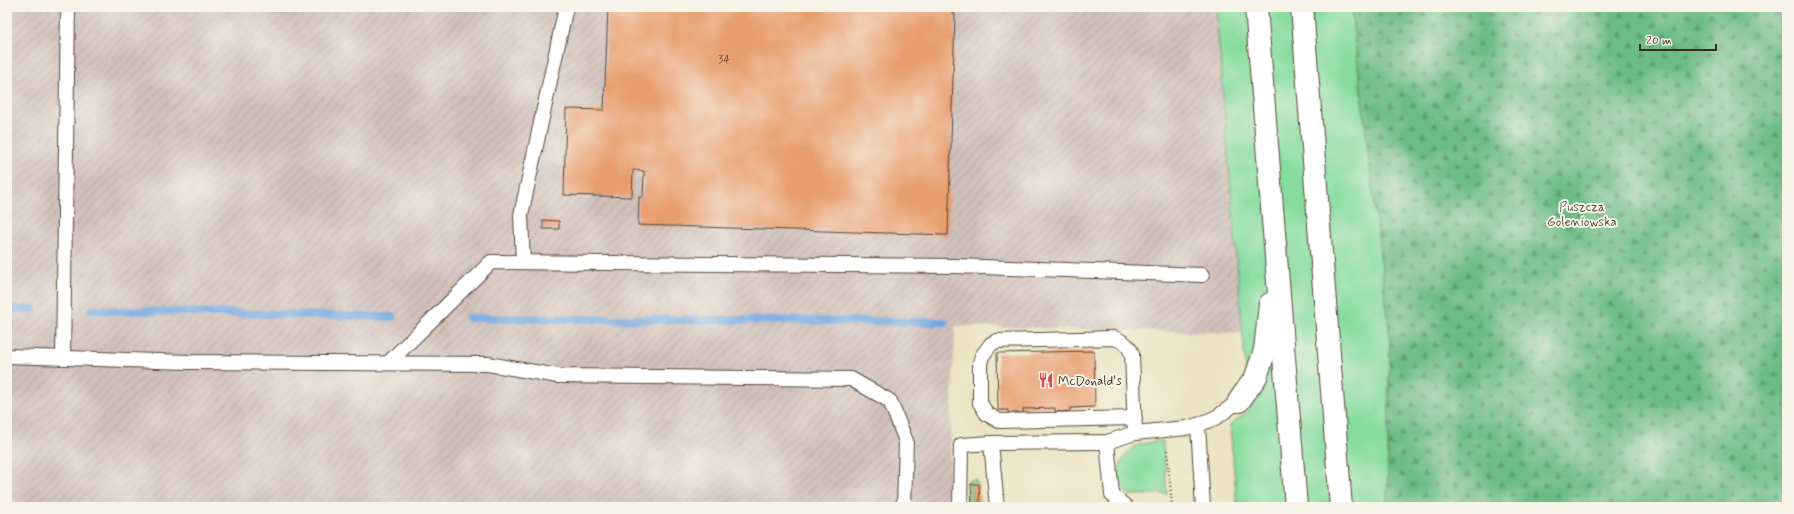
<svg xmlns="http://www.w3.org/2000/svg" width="1794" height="514" viewBox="0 0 1794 514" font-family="Mynerve,sans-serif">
<defs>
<pattern id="industrial-furrows" width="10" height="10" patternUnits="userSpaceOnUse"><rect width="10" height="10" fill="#cfc0ba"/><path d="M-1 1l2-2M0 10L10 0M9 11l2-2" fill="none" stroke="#b3a59f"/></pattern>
<pattern id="forest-firs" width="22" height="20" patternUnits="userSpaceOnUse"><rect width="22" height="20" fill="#6cbc86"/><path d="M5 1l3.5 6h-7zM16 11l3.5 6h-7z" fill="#5a996d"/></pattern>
</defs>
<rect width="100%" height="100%" fill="#f7f3e8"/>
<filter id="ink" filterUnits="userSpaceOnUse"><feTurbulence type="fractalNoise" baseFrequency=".025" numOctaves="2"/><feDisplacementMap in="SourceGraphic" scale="8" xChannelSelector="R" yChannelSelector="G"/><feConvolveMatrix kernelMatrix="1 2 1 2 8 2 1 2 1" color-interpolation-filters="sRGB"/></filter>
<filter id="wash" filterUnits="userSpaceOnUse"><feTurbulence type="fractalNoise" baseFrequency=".012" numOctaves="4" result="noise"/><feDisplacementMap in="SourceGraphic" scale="16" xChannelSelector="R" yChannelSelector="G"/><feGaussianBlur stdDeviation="0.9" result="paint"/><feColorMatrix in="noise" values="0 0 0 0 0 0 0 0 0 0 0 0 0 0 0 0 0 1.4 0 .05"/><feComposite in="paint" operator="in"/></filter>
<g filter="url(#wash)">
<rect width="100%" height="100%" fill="#ebe3c1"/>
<path fill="url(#industrial-furrows)" d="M7,7H1216L1243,333L955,326L948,507H7Z"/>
<g fill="#86dca0" stroke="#60835f">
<path d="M1216,7H1351L1390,337L1387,507H1237L1230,425L1249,411Z"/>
<path d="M1163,441L1167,494L1130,495L1119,485C1116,469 1123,449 1141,444C1147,442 1155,442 1163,441Z"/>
<path d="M976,479L977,484L971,485L972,504H980V507H967L968,482L969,480Z"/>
</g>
<path fill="url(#forest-firs)" stroke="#547352" d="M1351,7H1787V507H1387L1390,337Z"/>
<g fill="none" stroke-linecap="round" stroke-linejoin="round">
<g stroke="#73a9e1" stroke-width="8">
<path d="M7,309H33"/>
<path d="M91,310L393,317"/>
<path d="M469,318L945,322"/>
</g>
</g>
<g id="blocks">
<g fill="#e89d6d">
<path d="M608,7H953L952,14H955L948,235L638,225L639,197H643L644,171L633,170L632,197L564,195L566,109L604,110Z"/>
<path d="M543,220L559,221V229H543Z"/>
<path d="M1094,351L1095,407L1070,408V411L1055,412V408L1023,409V413H1008V410H998L997,353Z"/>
<path d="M971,484H979L980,504L972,505Z"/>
</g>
</g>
</g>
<g filter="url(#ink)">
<use href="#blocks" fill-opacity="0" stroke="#554636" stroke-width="1"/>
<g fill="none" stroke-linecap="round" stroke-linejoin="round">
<g stroke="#554636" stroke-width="16">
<g id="lane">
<path d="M523,262L521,215L566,7"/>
<path d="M7,356L188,362L488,364L558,376L851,379L890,401L906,441L904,507"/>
<path d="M63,358L68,7"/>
<path d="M388,363L491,262L956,266L1202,275"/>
<path d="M1198,425L1203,507"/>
<path d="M1135,433L1132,354C1129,345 1123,341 1114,338L997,341L991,344L982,356L980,364V403L987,414L999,421L1135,418"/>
<path d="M1107,442L1112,495L1126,507"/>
<path d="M960,507L961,445L991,443"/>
<path d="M997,507L991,443L1107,442L1135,433L1186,428L1198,425L1217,417L1239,401"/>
</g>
</g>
<g stroke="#554636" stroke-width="24">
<g id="highway">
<path d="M1256,7L1296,507"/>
<path d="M1302,7L1341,507"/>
<path d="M1239,401L1256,377L1265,350L1270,304"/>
</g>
</g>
<path stroke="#554636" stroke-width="2.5" stroke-dasharray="1 3" stroke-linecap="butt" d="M1167,450L1172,507"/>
<use href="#lane" stroke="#fff" stroke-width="14"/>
<use href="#highway" stroke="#fff" stroke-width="22"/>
</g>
</g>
<defs>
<g id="restaurant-bare" transform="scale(1.2)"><path d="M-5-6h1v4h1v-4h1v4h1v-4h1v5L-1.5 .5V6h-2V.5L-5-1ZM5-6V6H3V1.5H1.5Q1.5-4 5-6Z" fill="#d1495b" stroke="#f7f3e8" stroke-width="2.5" paint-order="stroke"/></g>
</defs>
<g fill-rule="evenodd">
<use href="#restaurant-bare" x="1046" y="380"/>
</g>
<g text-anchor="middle" stroke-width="4" stroke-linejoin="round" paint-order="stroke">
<g font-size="11" fill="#664732">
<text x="724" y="63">34</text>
</g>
<g font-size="13" fill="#4e563e" stroke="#f7f3e8">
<text x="1582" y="211">Puszcza<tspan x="1582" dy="15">Goleniowska</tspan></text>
</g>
<g font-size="13" fill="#3b2a1e" stroke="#f7f3e8" text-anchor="start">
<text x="1058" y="385">McDonald's</text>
</g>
</g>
<rect width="1794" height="514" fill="none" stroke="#f7f3e8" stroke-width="24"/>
<path d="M1640 44v6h76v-6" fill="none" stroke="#3b2a1e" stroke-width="2"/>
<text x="1646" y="44" font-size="12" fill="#3b2a1e" stroke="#f7f3e8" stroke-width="3" paint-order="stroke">20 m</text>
</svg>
